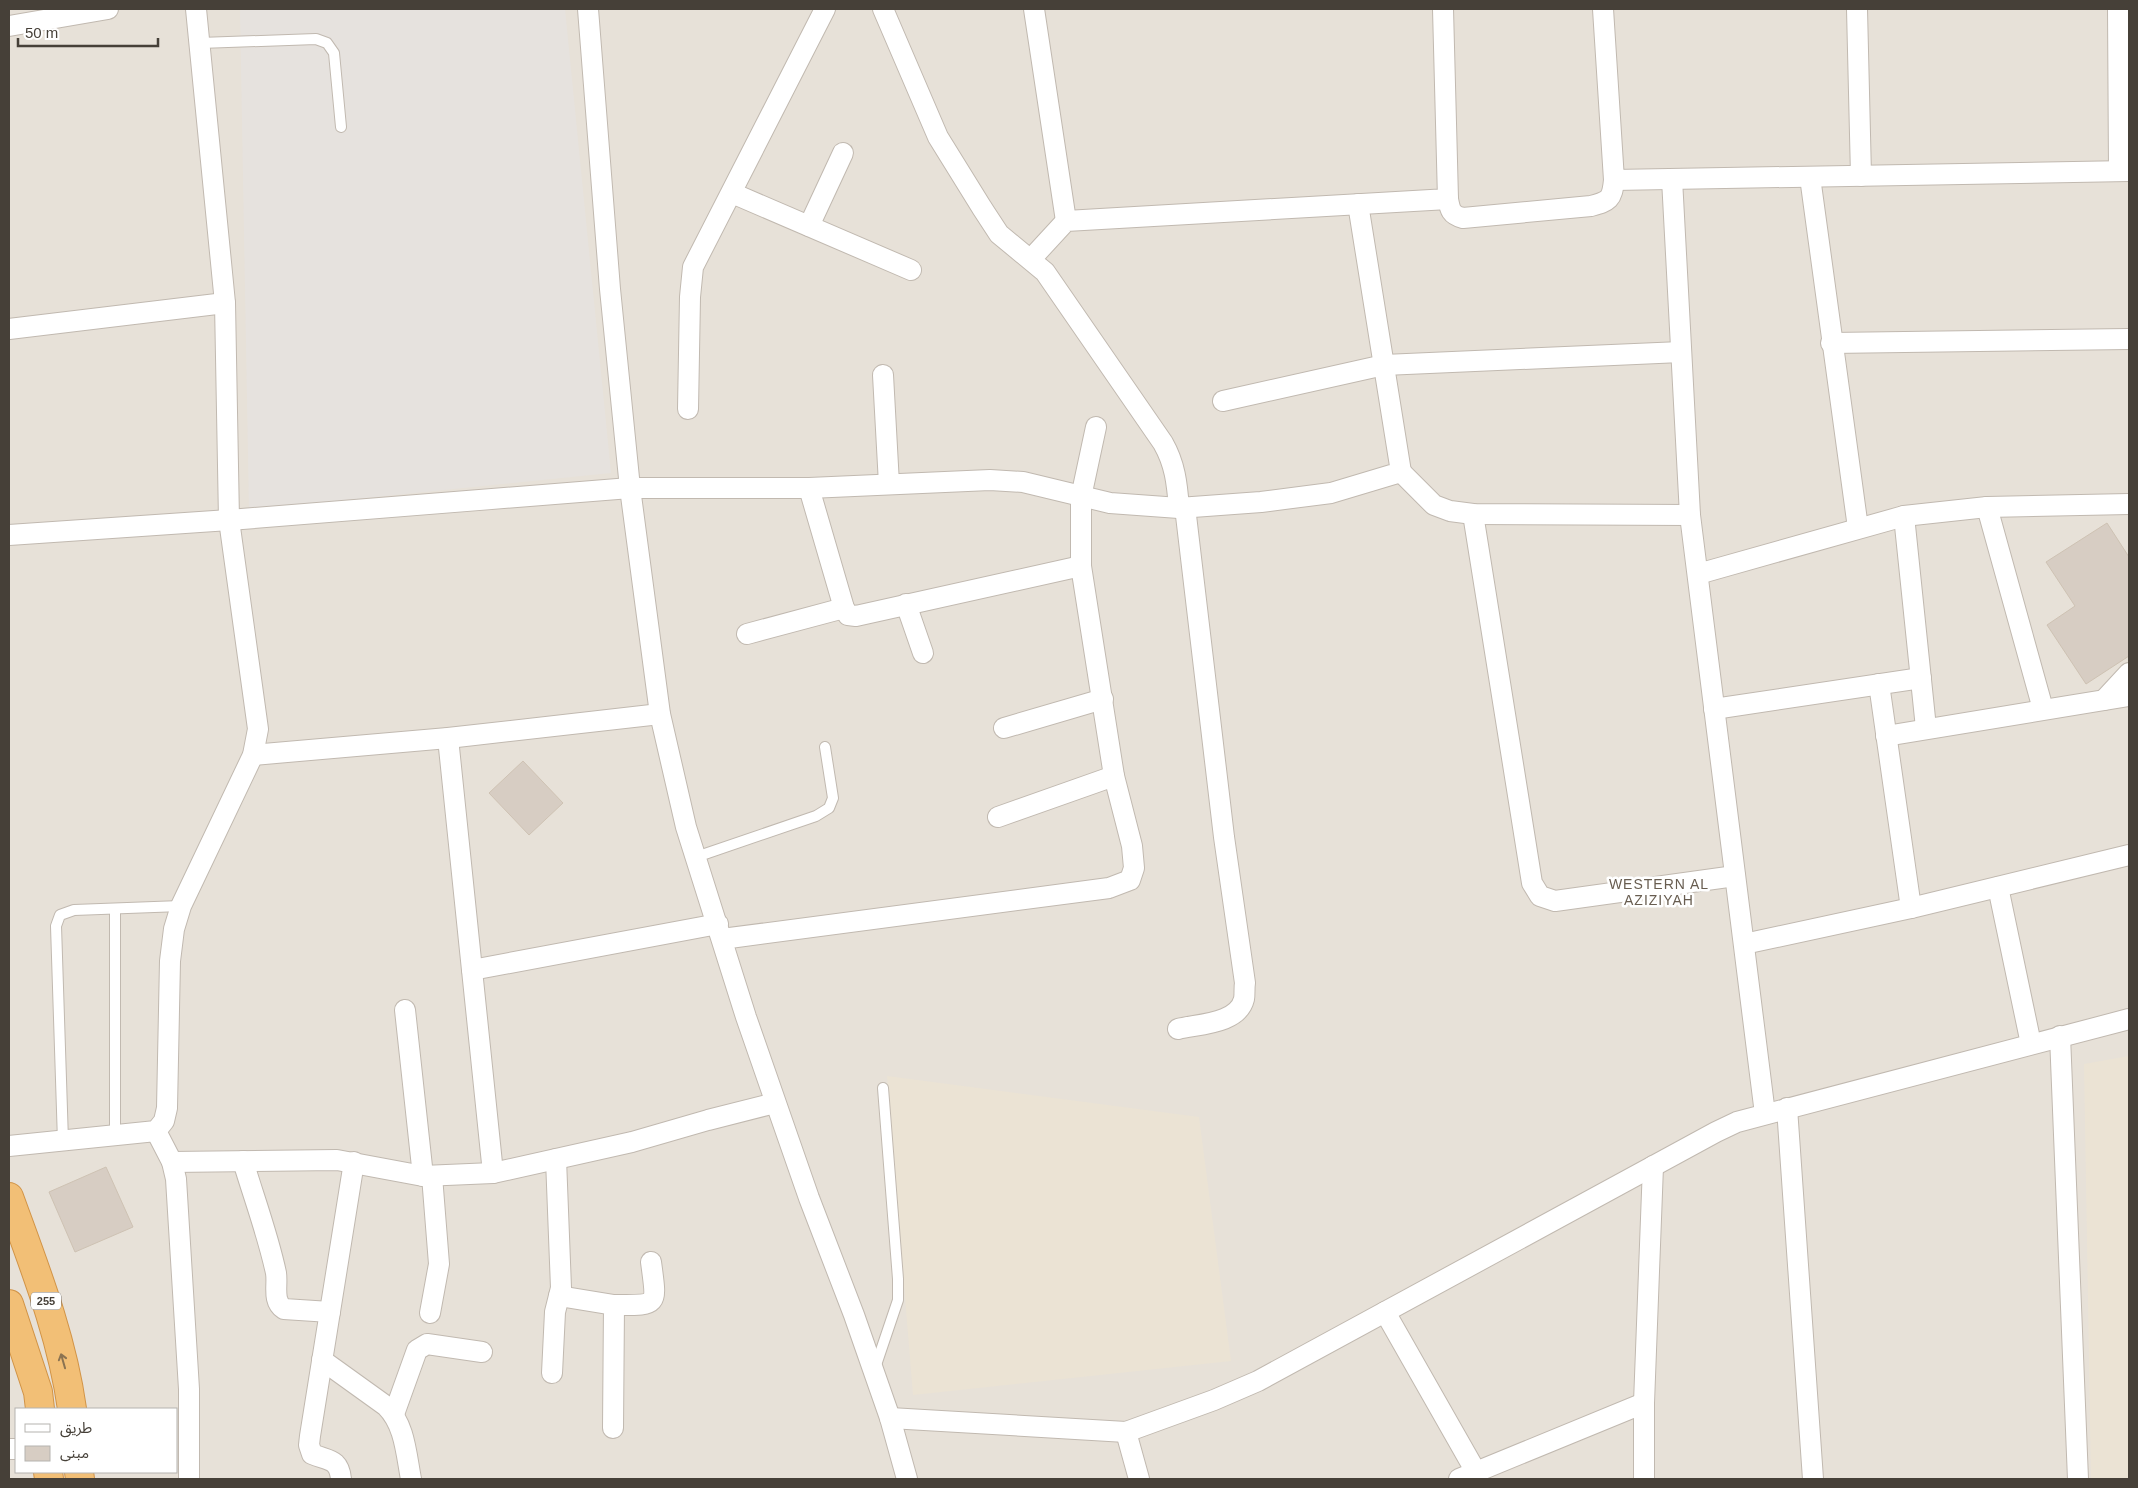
<svg xmlns="http://www.w3.org/2000/svg" width="2138" height="1488" viewBox="0 0 2138 1488" font-family="Helvetica,'Noto Sans Arabic',sans-serif">
<rect width="100%" height="100%" fill="#f3f0e9"/>
<path fill="#e7e1d8" fill-rule="evenodd" d="M9,9H2129V1479H9ZM16,1409H176V1472H16Z"/>
<path fill="#e6e2de" d="M240,9H565L611,473L249,510Z"/>
<g fill="#ebe3d4">
<path d="M2129,1056V1479H2091L2084,1064Z"/>
<path d="M887,1076L1199,1117L1231,1361L913,1395Z"/>
</g>
<g fill="#d7cdc3" stroke="#cec2b3">
<path d="M2107,523L2129,557V656L2086,684L2047,625L2075,606L2046,562Z"/>
<path d="M523,761L563,803L529,835L489,793Z"/>
<path d="M106,1167L133,1227L75,1252L49,1192Z"/>
</g>
<g fill="none" stroke-linecap="round" stroke-linejoin="round">
<g stroke="#c1b9b0" stroke-width="12">
<g id="lane">
<path d="M200,43L316,39L327,43L334,53L341,127"/>
<path d="M696,857L816,816L829,808L833,798L825,747"/>
<path d="M115,1136V909"/>
<path d="M63,1141L56,926L60,915L74,910L181,906"/>
<path d="M875,1368L898,1300V1279L883,1088"/>
</g>
</g>
<g stroke="#c1b9b0" stroke-width="22">
<g id="street">
<path d="M588,9L610,289L630,488L660,714L686,827L746,1017L809,1198L854,1315L890,1418L907,1479"/>
<path d="M883,9L938,137L982,208L999,234L1045,272L1163,443C1175,464 1177,483 1179,508"/>
<path d="M1034,9L1066,221"/>
<path d="M1603,9L1614,180L2129,171"/>
<path d="M1857,9L1861,176"/>
<path d="M2118,9L2119,171"/>
<path d="M9,26L108,9"/>
<path d="M1810,177L1858,528"/>
<path d="M1672,179L1690,515L1765,1114"/>
<path d="M732,193L911,270"/>
<path d="M1448,199C1450,210 1451,215 1463,218L1591,206C1609,201 1612,200 1614,180"/>
<path d="M809,226L843,153"/>
<path d="M1031,259L1066,221L1448,199L1443,9"/>
<path d="M9,329L225,303"/>
<path d="M1831,343L2129,339"/>
<path d="M883,375L889,484"/>
<path d="M1223,401L1384,365L1681,352"/>
<path d="M688,409L690,297L693,267L825,9"/>
<path d="M1401,472L1434,505L1450,511L1473,514L1690,515"/>
<path d="M809,488L844,608L848,615L856,616L1081,566"/>
<path d="M1987,507L2043,709"/>
<path d="M1473,514L1532,883L1540,896L1555,901L1735,876"/>
<path d="M1904,516L1926,728"/>
<path d="M9,535L229,520L630,488H809L990,480L1023,482L1110,503L1179,508L1261,502L1331,493L1401,472L1358,204"/>
<path d="M1698,574L1904,516L1987,507L2129,504"/>
<path d="M906,604L923,653"/>
<path d="M747,634L844,608"/>
<path d="M1879,684L1911,908"/>
<path d="M2104,700L2129,673"/>
<path d="M1714,709L1921,678"/>
<path d="M1004,728L1103,699"/>
<path d="M1886,736L2129,696"/>
<path d="M448,738L493,1173"/>
<path d="M253,755L448,738L660,714"/>
<path d="M998,817L1114,776"/>
<path d="M1998,887L2031,1044"/>
<path d="M722,939L1109,888L1130,880L1134,868L1132,846L1114,776L1081,566V497L1096,427"/>
<path d="M1744,944L1911,908L2129,855"/>
<path d="M472,970L718,924"/>
<path d="M405,1010L423,1176"/>
<path d="M1178,1029C1198,1024 1238,1024 1244,999C1245,994 1244,988 1245,983L1224,837L1185,507"/>
<path d="M2060,1036L2078,1479"/>
<path d="M1787,1108L1813,1479"/>
<path d="M156,1131L172,1162L176,1179L189,1389V1479"/>
<path d="M9,1146L156,1131L164,1121L167,1108L170,961L174,929L181,906L253,755L258,729L229,520L225,303L196,9"/>
<path d="M243,1161C254,1198 268,1235 276,1273C278,1285 272,1301 284,1309L330,1312"/>
<path d="M172,1162L337,1160L423,1176L493,1173L632,1142L708,1120L775,1103"/>
<path d="M559,1296L614,1305L613,1428"/>
<path d="M614,1305C659,1305 657,1307 651,1262"/>
<path d="M1385,1312L1476,1472"/>
<path d="M430,1313L439,1264L432,1176"/>
<path d="M322,1360L386,1406C405,1425 406,1453 411,1479"/>
<path d="M552,1373L555,1312L561,1288L556,1159"/>
<path d="M394,1414L417,1350L427,1344L482,1352"/>
<path d="M890,1418L1126,1432L1214,1400L1258,1381L1716,1132L1737,1122L2129,1019"/>
<path d="M1126,1432L1139,1479"/>
<path d="M9,1449H16"/>
<path d="M341,1479C339,1458 328,1461 312,1454L309,1445L310,1436L354,1162"/>
<path d="M1459,1479L1644,1403"/>
<path d="M1644,1479V1403L1653,1166"/>
</g>
</g>
<g stroke="#d19346" stroke-width="30">
<g id="highway">
<path d="M9,1197C34,1266 62,1336 72,1409"/>
<path d="M9,1304L38,1392L40,1409"/>
<path d="M48,1472L49,1479"/>
<path d="M79,1472L80,1479"/>
</g>
</g>
<use href="#lane" stroke="#fff" stroke-width="10"/>
<use href="#street" stroke="#fff" stroke-width="20"/>
<use href="#highway" stroke="#f2bf76" stroke-width="28"/>
</g>
<defs><path id="oneway-shaft" d="M-6 0H5M1.5-3L5.5 0L1.5 3" fill="none" stroke-width="1.6" stroke-linecap="round" stroke-linejoin="round" transform="scale(1.25)"/></defs>
<use stroke="#8b7351" href="#oneway-shaft" transform="translate(63 1361) rotate(-106)"/>
<g text-anchor="middle" stroke-width="5" stroke-linejoin="round" paint-order="stroke">
<rect fill="#fff" stroke="#7e7974" stroke-width="1" x="31" y="1292.5" width="30" height="17" rx="4"/>
<g font-size="11" font-weight="bold" fill="#464038">
<text x="46" y="1305">255</text>
</g>
<g font-size="14" letter-spacing="1" fill="#685d50" stroke="#fff">
<text x="1659" y="889">WESTERN AL<tspan x="1659" dy="16">AZIZIYAH</tspan></text>
</g>
</g>
<rect width="2138" height="1488" fill="none" stroke="#464038" stroke-width="20"/>
<rect x="15" y="1408" width="162" height="65" fill="#ffffff" stroke="#b5b3af"/>
<rect x="25" y="1424" width="25" height="8" fill="#ffffff" stroke="#b5b3af"/>
<text x="60" y="1433" font-size="15" fill="#464038">طريق</text>
<rect x="25" y="1446" width="25" height="15" fill="#d7cdc3" stroke="#b5b3af"/>
<text x="60" y="1458" font-size="15" fill="#464038">مبنى</text>
<path d="M18 38v8h140v-8" fill="none" stroke="#464038" stroke-width="2.5"/>
<text x="25" y="38" font-size="15" fill="#464038" stroke="#ffffff" stroke-width="4" paint-order="stroke">50 m</text>
</svg>
